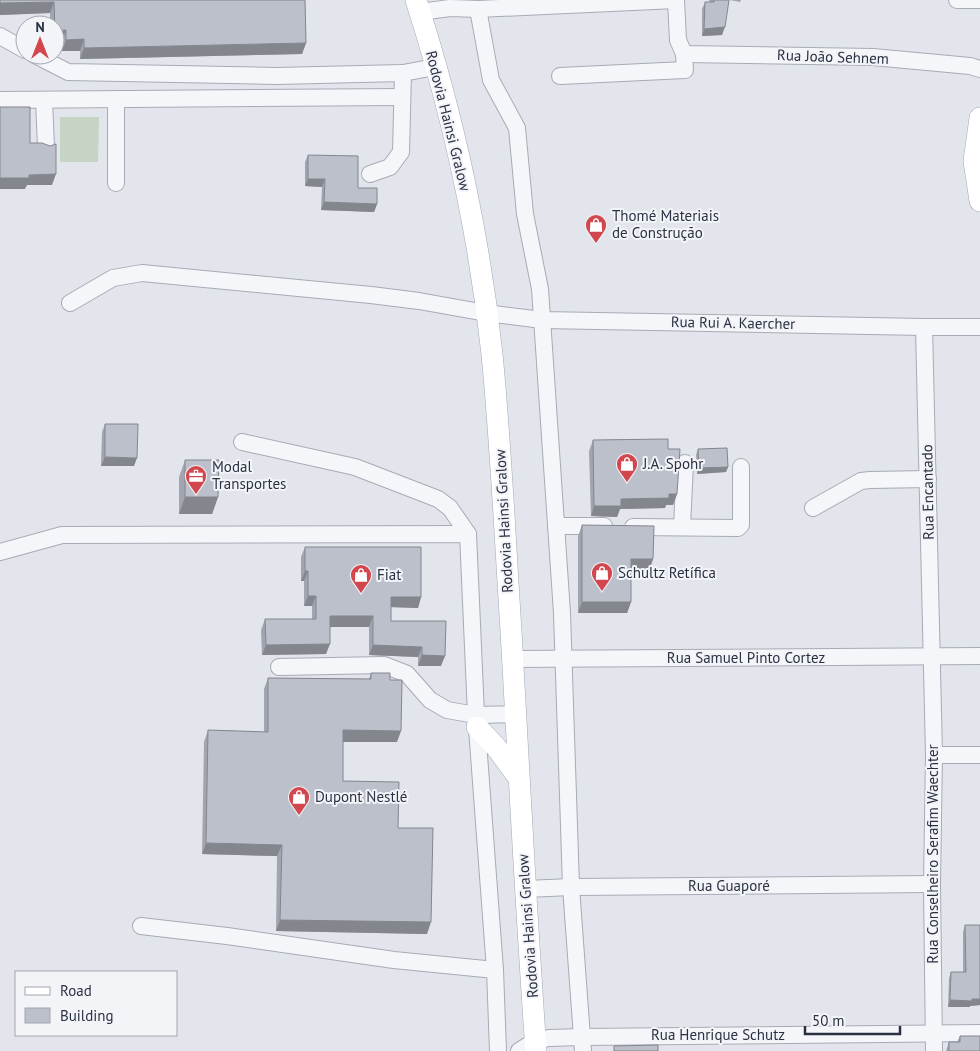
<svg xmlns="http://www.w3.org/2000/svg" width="980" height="1051" viewBox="0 0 980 1051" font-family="'PT Sans',sans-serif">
<rect width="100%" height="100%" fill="#e2e5eb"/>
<path fill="#c6d5c3" d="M60,117H99L98,162H60Z"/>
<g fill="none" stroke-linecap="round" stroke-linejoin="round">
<g stroke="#a7abb5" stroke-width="18">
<g id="minor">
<path d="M676,0L678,40L684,54L873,57L970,66L980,69"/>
<path d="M957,0H980"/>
<path d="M478,9L491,80L517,128L525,214L540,289L562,613L571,887L583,1051"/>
<path d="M420,12L450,8L478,9L676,0"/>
<path d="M0,36L25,50"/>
<path d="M35,55L68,72L276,76L403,73L435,67"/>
<path d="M560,76L685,70L684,54"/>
<path d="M116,99V183"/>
<path d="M0,100L402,97"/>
<path d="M44,100L46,147"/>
<path d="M370,174L390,167L401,152L403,73"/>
<path d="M70,303L113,278L142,273L371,295L419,301L486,313L542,320L924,327H980"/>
<path d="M924,327L934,755L932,884L934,1051"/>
<path d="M242,442L355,467L438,499L450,508L468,534"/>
<path d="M813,508L861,481L870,480L928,479"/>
<path d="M556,526H604"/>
<path d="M633,527L738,528L741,525V467"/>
<path d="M682,527L685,463"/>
<path d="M0,552L62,535L468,534L476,715L495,970L498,1051"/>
<path d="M512,659L980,656"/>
<path d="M279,667L384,665L407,674L430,700L447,710L476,715L516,714"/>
<path d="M934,755H980"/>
<path d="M526,889L571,887L932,884"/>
<path d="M141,926L227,936L394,960L495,970"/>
<path d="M519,1051L535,1041L549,1038L582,1037L980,1033"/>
</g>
</g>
<g stroke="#a1a8b7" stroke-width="22">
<g id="major">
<path d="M416,0C453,115 479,234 492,354C501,446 505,538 511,631C519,771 526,911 536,1051"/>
<path d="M980,118L974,161L980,201"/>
<path d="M477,727L496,747L518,777"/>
</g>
</g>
<use href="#minor" stroke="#f5f6f9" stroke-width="16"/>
<use href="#major" stroke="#fff" stroke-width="21"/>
</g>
<g fill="#a2a5af">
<path d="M0,0H305L306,43L302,54L80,59V51H62V42L55,25H50V13L0,15Z"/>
<path d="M709,0H729L722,35L702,36V9L705,2H710Z"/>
<path d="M730,0H741L740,2Z"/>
<path d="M308,155L358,188L377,204L374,212L321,210L322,187L305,186V162Z"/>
<path d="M105,424L134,466H101L102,432Z"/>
<path d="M593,440L668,449L677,494L673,505H666L665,508L620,509L617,517L591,516L589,451Z"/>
<path d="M698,449L728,467L726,472L697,474L696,455Z"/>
<path d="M185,460L218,497L212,514H179V477Z"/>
<path d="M582,525L653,559L649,571H631V602L627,613H578V536Z"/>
<path d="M305,547L421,597L418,608L391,607V621H446L441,666H418V657L369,655V627H330L326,654L262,655L261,630L265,619H312V606H304V581H301V557Z"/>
<path d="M371,673L390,680L397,742H343V781L398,828L427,934L276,931L277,856L202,854L204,742L208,730L264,732V689L268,678L369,679Z"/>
<path d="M965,925H980V1005L970,1006V1007H948L949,978L951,972H963V932Z"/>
<path d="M960,1036L980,1051H946L949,1042H957Z"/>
</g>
<g fill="#84868e">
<path d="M54,2L50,13L0,15V3Z"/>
<path d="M725,27L722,35L702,36L704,29Z"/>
<path d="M66,30L62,42H55V31Z"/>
<path d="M84,39L80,51H62L66,40Z"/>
<path d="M306,43L302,54L80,59L84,48Z"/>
<path d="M56,174L52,185H27L25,189H0V178L29,175Z"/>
<path d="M308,179H325L322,187L305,186Z"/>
<path d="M324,202L377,204L374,212L321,210Z"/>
<path d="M105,457L137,458L134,466H101Z"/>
<path d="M728,467L726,472L697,474L699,468Z"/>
<path d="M669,494H677L673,505H666L665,508L620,509L617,517L591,516L594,506L621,499Z"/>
<path d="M185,497H218L212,514H179Z"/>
<path d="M631,559H653L649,571H627Z"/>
<path d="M305,571H308L304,581H301Z"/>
<path d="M308,596H316L312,606H304Z"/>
<path d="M391,597H421L418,608L387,607Z"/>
<path d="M582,602H631L627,613H578Z"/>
<path d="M330,616H373L369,627H326Z"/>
<path d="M330,644L326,654L262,655L266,645Z"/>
<path d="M373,645L422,647L418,657L369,655Z"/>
<path d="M422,655L445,656L441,666H418Z"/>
<path d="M343,730L401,731L397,742H339Z"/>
<path d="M206,843L282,845L277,856L202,854Z"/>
<path d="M280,920L431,922L427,934L276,931Z"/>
<path d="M980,999V1005L970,1006V1007H948L950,1000Z"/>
</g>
<g fill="#bcc0cb" stroke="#84868e">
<path d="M0,0H305L306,43L84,48V39L66,40V30L55,31L54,2L0,3Z"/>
<path d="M714,0H729L725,27L704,29L705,2H714Z"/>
<path d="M0,107H30V143H42L50,146L56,144V174L29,175V178H0Z"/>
<path d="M308,155L358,156V188H377V204L324,202L325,179H308Z"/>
<path d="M105,424H138L137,458L105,457Z"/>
<path d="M668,439V449H680L677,494H669V498L621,499V506H594L593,440Z"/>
<path d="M727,448L728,467L699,468L698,449Z"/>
<path d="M185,460H219L218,497H185Z"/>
<path d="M582,525L654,526L653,559H631V602H582Z"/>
<path d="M305,547H421V597H391V621H446L445,656L422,655V647L373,645V616H330V644L266,645L265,619H316V596H308V571H305Z"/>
<path d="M371,673H390V680H402L401,731L343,730V781L399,782L398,828H433L431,922L280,920L282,845L206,843L208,730L268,732V678L371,679Z"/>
<path d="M965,925H980V999H972V1001L950,1000L951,972H966Z"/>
<path d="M960,1036H980V1051H949V1042H960Z"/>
<path d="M658,1045V1051H614V1046Z"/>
</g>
<defs>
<g id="shop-pin" transform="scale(1.125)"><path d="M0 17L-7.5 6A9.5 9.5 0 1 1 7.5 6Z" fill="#d2464d" stroke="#f2f4f8"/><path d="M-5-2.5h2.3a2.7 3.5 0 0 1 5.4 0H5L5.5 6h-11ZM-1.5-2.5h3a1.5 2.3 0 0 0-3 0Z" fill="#fff"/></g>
<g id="office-pin" transform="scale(1.125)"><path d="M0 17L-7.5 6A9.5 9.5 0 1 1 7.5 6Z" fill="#d2464d" stroke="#f2f4f8"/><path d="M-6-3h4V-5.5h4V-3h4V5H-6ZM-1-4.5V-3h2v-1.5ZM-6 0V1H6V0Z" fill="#fff"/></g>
</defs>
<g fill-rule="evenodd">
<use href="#shop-pin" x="596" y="225"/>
<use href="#shop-pin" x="627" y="464"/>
<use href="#office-pin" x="196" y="476"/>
<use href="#shop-pin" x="602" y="573"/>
<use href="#shop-pin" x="361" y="575"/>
<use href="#shop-pin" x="299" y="797"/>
</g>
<g text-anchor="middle" stroke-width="4" stroke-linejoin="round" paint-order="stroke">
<g font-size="15" fill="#2a3143" stroke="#f2f4f8">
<text transform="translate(833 57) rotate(2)" y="5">Rua João Sehnem</text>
<text transform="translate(448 121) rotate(76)" y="5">Rodovia Hainsi Gralow</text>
<text transform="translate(733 323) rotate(1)" y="5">Rua Rui A. Kaercher</text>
<text transform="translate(928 492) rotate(-91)" y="5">Rua Encantado</text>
<text transform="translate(504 521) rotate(-93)" y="5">Rodovia Hainsi Gralow</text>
<text x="746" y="663">Rua Samuel Pinto Cortez</text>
<text transform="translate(933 854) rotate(-90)" y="5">Rua Conselheiro Serafim Waechter</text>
<text x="729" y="891">Rua Guaporé</text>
<text transform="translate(528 926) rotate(-94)" y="5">Rodovia Hainsi Gralow</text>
<text x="718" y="1040">Rua Henrique Schutz</text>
</g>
<g font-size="15" fill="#2a3143" stroke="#f2f4f8" text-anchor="start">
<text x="612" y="221">Thomé Materiais<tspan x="612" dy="17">de Construção</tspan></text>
<text x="643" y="469">J.A. Spohr</text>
<text x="212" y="472">Modal<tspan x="212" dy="17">Transportes</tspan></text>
<text x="618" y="578">Schultz Retífica</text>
<text x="377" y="580">Fiat</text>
<text x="315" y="802">Dupont Nestlé</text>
</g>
</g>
<rect x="15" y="971" width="162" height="65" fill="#f2f4f8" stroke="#a2a6b0"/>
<rect x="25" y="987" width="25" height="8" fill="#ffffff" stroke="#a2a6b0"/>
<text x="60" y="996" font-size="15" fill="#2a3143">Road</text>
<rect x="25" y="1008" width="25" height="15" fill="#bcc0cb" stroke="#a2a6b0"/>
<text x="60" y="1021" font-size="15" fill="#2a3143">Building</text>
<g transform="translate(40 40)"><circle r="24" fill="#f2f4f8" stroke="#a2a6b0"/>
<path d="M0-4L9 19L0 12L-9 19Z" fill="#d2464d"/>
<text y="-8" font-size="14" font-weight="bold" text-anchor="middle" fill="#2a3143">N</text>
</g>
<path d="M805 1026v8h95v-8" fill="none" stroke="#2a3143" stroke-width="2.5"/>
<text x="812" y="1026" font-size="15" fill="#2a3143" stroke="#f2f4f8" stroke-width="4" paint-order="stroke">50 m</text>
</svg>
